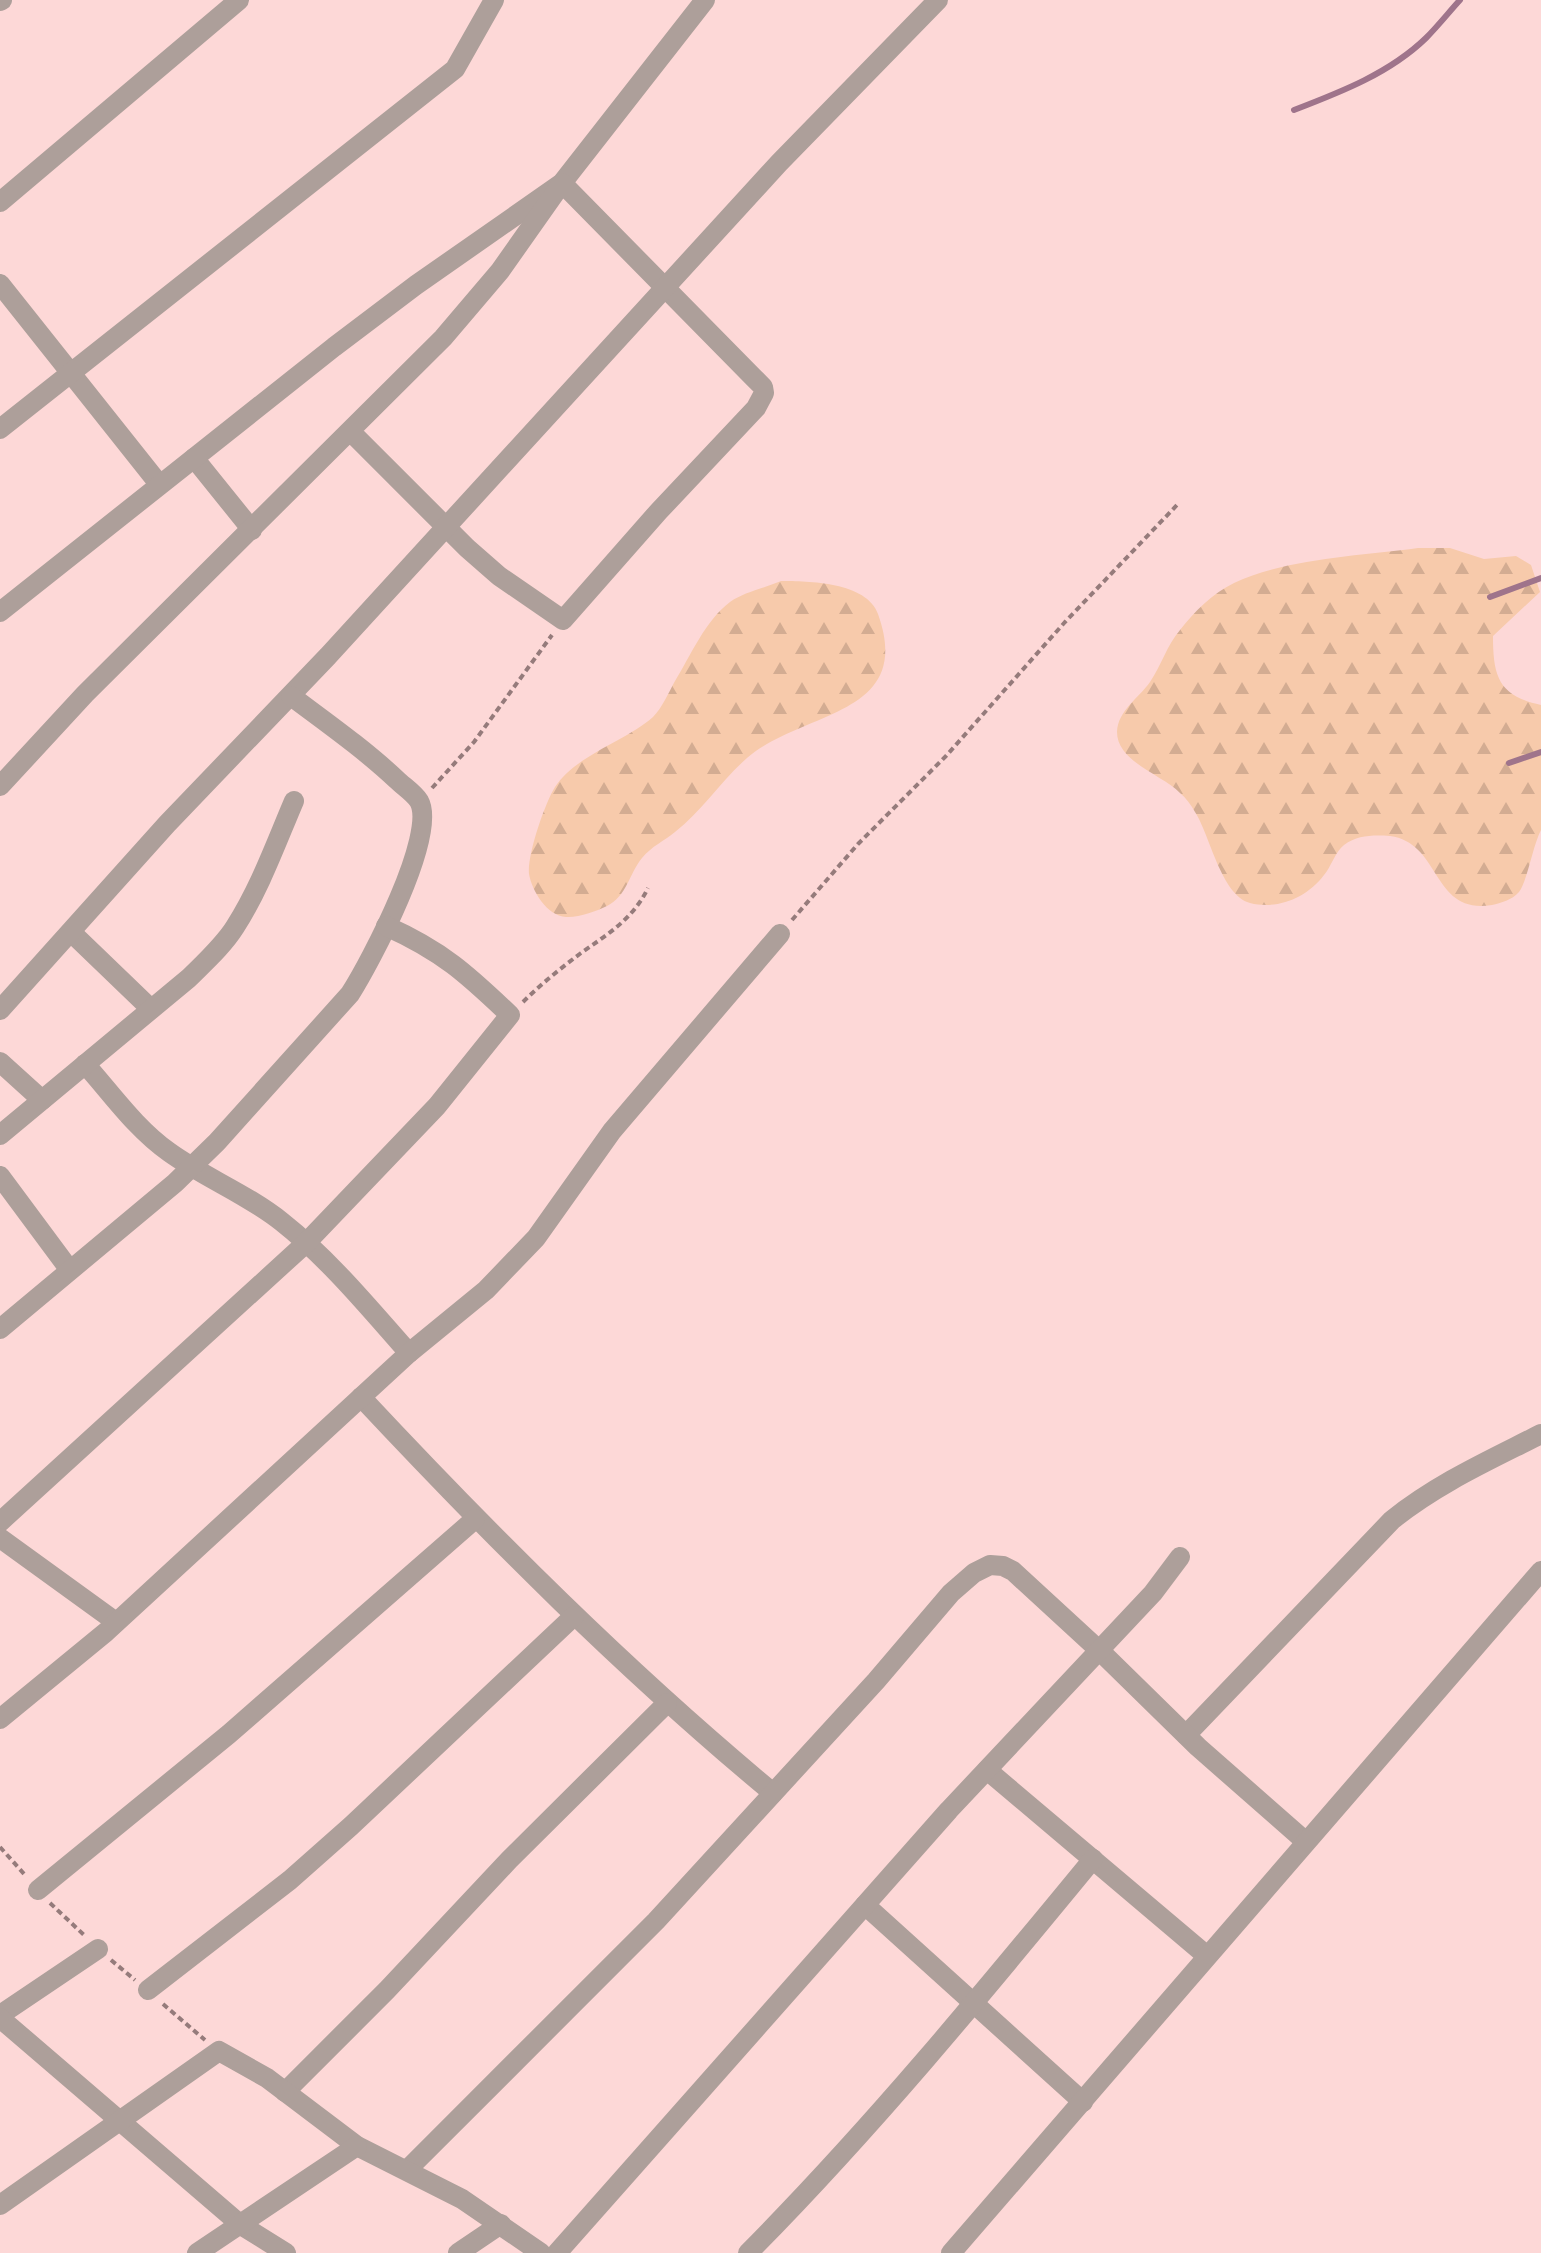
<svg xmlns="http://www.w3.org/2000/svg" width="1541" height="2253" viewBox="0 0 1541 2253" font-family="'Noto Sans',sans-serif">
<defs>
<pattern id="forest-firs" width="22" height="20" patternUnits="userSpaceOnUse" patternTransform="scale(2)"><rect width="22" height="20" fill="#f7caab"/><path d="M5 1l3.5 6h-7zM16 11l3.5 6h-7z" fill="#d3ac92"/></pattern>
</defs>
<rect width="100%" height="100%" fill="#fdd8d7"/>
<g fill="url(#forest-firs)">
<path d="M1418,548H1450L1484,559L1516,556L1531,565L1540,592L1493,636C1493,677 1499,696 1541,705V830C1533,845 1527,882 1519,892C1512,900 1501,903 1492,905C1431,915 1442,843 1390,836C1373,835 1358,835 1344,845C1335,852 1331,867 1324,875C1307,898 1277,910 1250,903C1221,895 1210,835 1195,812C1191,805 1186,798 1180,793C1163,775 1117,762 1117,732C1118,710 1139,698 1150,682C1161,666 1167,645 1180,630C1194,612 1213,593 1234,583C1288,558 1360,556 1418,548Z"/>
<path d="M781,581C808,581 867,582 878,614C915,717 802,710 747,758C721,781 702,811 675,832C664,841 652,846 642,858C629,874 627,896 607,906C597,911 578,918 566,917C547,916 532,891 529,874C527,855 545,803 555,787C576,755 626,741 653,717C662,708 669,692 675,681C691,655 705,621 730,602C744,592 765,588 781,581Z"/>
</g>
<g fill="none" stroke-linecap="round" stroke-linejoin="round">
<g stroke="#9f748b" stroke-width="6">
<path d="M1294,110C1341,92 1390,73 1426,38C1438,26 1449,12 1460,0"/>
<path d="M1490,597L1541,578"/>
<path d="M1509,763L1541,752"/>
</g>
<g stroke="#957b7b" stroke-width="4" stroke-dasharray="6 4" stroke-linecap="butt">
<path d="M432,788L474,742L552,635"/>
<path d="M792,920L858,844L946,756L1065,622L1177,505"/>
<path d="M523,1002C541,984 561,968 581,953C608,934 633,919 648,888"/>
<path d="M0,1847L25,1875"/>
<path d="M50,1903L84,1935"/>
<path d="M111,1960L135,1980"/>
<path d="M163,2004L205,2040"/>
</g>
<g stroke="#ad9f9a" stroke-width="20">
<path d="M0,1L2,0"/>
<path d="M0,202L239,0"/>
<path d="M0,284L159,484"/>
<path d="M0,429L455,69L494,0"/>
<path d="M194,458L252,530"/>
<path d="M0,612L334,347L416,285L562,183L705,0"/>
<path d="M0,786L85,694L443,338L500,271L562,183L754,378L763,387L764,393L756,408L659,511L563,620L499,576L467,548L350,431"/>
<path d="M71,932L151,1009"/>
<path d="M0,1010L167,824L328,656L779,163L938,0"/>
<path d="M0,1062L42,1100"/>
<path d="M85,1064C111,1093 136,1129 169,1152C205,1178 247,1194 282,1222C330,1260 369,1308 409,1353"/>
<path d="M0,1135L189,978C205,962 223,946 235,927C260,888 276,843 294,801"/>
<path d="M0,1176L69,1269"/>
<path d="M0,1329L175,1183L217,1142L350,994C370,963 438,834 419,801C414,793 403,786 397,780C364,749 327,723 291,696"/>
<path d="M361,1397C492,1537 626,1671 773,1793"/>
<path d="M0,1522L306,1243L437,1106L510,1015C467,974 442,951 386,926"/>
<path d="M0,1538L116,1622"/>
<path d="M0,1719L106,1632L409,1353L486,1290L536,1238L612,1131L780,934"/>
<path d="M1186,1735L1392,1520C1438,1483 1490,1460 1541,1434"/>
<path d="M987,1770L1207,1956"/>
<path d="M38,1890L229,1734L475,1519"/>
<path d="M865,1905L1083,2102"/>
<path d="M148,1990L290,1880L351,1826L574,1616"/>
<path d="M0,2015L98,1949"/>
<path d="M0,2018L241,2225L286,2253"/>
<path d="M285,2092L387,1990L509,1860L667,1703"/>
<path d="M407,2170L656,1921L876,1681L951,1593L974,1573L990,1565L1003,1566L1013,1571L1100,1651L1198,1747L1305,1841"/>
<path d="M0,2205L219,2051L267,2078L357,2146L462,2199L541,2253"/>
<path d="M197,2253L357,2146"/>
<path d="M458,2253L501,2224"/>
<path d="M557,2253L949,1810L1153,1593L1180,1557"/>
<path d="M748,2253C871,2129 982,1994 1093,1859"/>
<path d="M951,2253L1541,1571"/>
</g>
</g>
</svg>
